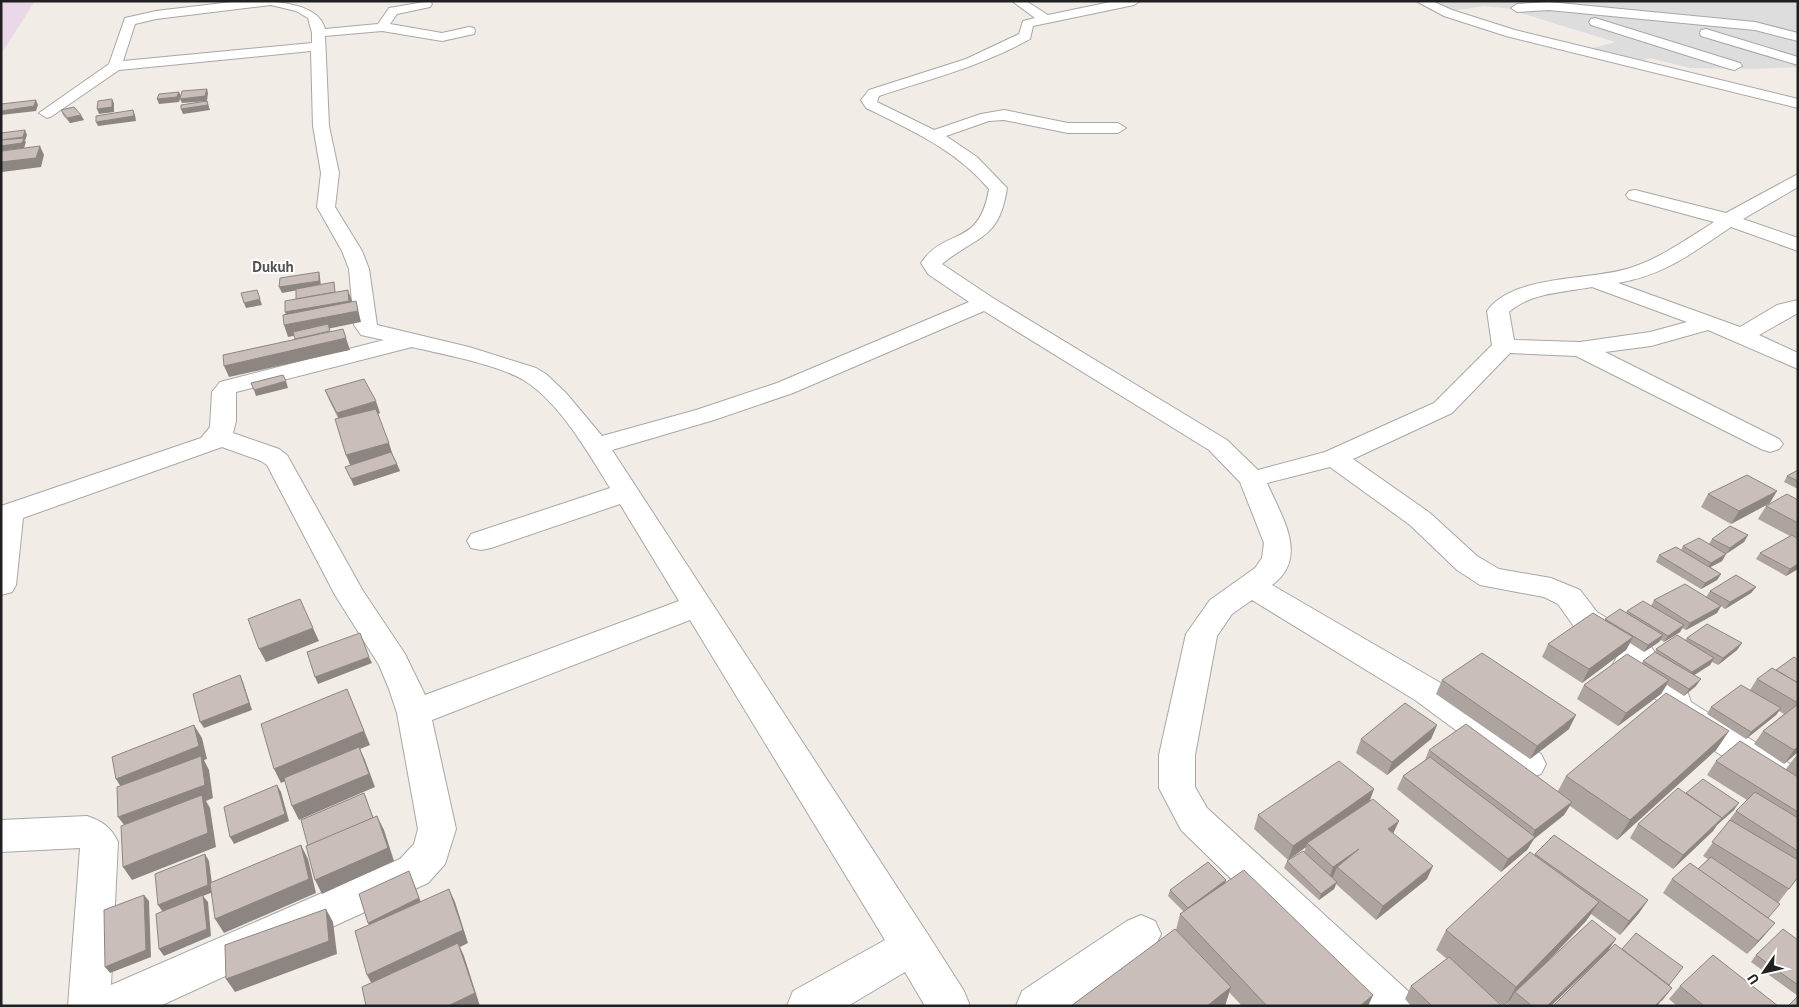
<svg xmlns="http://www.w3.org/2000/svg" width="1799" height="1007" viewBox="0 0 1799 1007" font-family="'PT Sans',sans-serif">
<rect width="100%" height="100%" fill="#f1ece6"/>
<path fill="#dedddd" d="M1429,1H1798V67L1754,69L1690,68L1650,58L1636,62L1586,50L1615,42L1514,11L1512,9L1484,6L1451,11Z"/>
<path fill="#ead8e9" d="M1,1H35L1,54Z"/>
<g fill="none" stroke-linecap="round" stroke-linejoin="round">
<g stroke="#a7a7a7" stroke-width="2">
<g id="minor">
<path d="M240,1C266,1 318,0 325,29L378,24L389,8L430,1L432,4L430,7L397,14L390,24L442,33L469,27L474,28L475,31L474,34L442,41L382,31L325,36L329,126L339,173L335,207L362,251L369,269L377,325L469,347L536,368L546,374L566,393L602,436L696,410L777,383L969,302L928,274L921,263C946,226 979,249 989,189C956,150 911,130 866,108L861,100L869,90L966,59L1019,34L1023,21L1035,18L1012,1H1026L1048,15L1115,1H1140L1134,5L1033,26L1030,39C982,66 930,79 879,96L877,102L934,130L981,114L1004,110L1068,123H1118L1126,128L1118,133H1068L1004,120L989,121L946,136L977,157L1007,188C999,241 977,235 942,264L993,298L1227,440L1258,470L1325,452L1434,403L1492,345L1487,311C1513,274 1590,281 1630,268C1661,258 1687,239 1714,222L1629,199L1626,195L1629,191L1635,190L1726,213L1798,174V187L1743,219L1798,238V251L1731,227C1692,253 1665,275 1618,283L1740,327L1777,305L1798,300V313L1759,335L1798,353V369L1708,330L1651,346L1605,352L1779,439L1783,444L1779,449L1770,452L1761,449L1576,356L1510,353L1452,413L1353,459L1430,513L1477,556L1499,569L1551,578L1580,590L1597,612L1650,645L1655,653L1650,662L1685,685L1691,702L1798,769V802L1785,797L1663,717L1657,700L1618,672L1613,664L1618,655L1575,628L1558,604L1544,597L1480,585L1457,570L1410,525L1330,467L1267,483C1281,516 1310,557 1272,585L1439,682L1541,754L1546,764L1541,774L1528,778L1515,774L1415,700L1252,600L1232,614L1217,636L1195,755V787L1207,808L1408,991L1414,1006H1362L1181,830L1159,788V755L1186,634L1210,600L1255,568L1262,558L1264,543L1240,482L1209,450L984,311L793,393L714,420L612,450L927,933L964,991L970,1006H925L905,972L848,1006H787L793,991L885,940L690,620L432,720L456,829L445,864L428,883L160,1006H68L80,848L1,852V820L87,816C102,821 111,827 118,842L111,985L400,859L414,844L418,829L397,713L389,689L379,665L335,595L267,465L261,461L222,447L23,518L16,585L12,592L1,595V506L201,438L210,427L212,392L220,382L384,340L361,335L354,325L349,269L342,251L317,207L321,173L313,126L311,51L119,70L52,116L47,118L39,113L109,64L125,18L156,11ZM271,5L296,11L308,18L312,33V43L123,61L135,24L156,19ZM1592,287L1687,322L1650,332L1580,342L1514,340L1509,312C1530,293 1564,292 1592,287ZM412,347C442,354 500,365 525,381C560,403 589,454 610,488L471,534L467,541L471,548L481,550L491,548L620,504L679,601L425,695L405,654L363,591L287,455L279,449L233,433L236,421V392Z"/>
<path d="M1416,1H1432L1452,10L1515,30L1798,99V108L1506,36L1444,16Z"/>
<path d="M1549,2L1755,22L1798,33V41L1755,30L1549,10L1517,12L1511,8L1517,4Z"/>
<path d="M1595,18L1740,63L1742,66L1735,70L1730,69L1591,25L1589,22L1591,19Z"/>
<path d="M1706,29L1798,57V65L1701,36L1700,33L1701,30Z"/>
<path d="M1141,915L1155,921L1161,934L1155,947L1073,1006H1016L1022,991L1127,921Z"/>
</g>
</g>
<use href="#minor" fill="#fff" fill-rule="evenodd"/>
</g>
<g fill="#ada39f">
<path d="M61,110L84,120L70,123L63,115Z"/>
<path d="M325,390L380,413L378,414L393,456L400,471L354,486L345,467L350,465L338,418L330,402Z"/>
<path d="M1798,470V489L1784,482L1787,476Z"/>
<path d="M1708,494L1770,503L1731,524L1701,507Z"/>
<path d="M1798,500V569L1786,576L1756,559L1760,553L1790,536L1758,519L1766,506Z"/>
<path d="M1748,535L1744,542L1726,554L1722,561L1710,567L1721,574L1717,580L1701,589L1656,562L1659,555L1681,550L1683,546L1709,544L1712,539Z"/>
<path d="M1756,587L1751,593L1725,609L1721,606L1717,613L1686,630L1682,628L1680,632L1664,642L1661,640L1659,642L1644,652L1630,643L1626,650L1582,683L1542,657L1548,644L1605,620V619L1626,613L1627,611L1651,606L1654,600L1706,597L1710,591Z"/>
<path d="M1687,638L1742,643L1737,650L1718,665L1712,662L1710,665L1694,675L1696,686L1684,696L1667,685L1661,694L1618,726L1577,699L1584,685L1642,663L1643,661L1655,652L1656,649L1685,640Z"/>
<path d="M1798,660V752L1784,764L1754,744L1763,731L1784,714L1779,711L1776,715L1746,739L1707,714L1711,707L1750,690L1757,679Z"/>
<path d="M1442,680L1569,729L1530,759L1436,694Z"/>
<path d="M1437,725L1431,739L1387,775L1356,753L1361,739Z"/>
<path d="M1729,731L1716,750L1617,840L1570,806L1564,815L1534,839L1527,850L1501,872L1397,789L1403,776L1425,760L1429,750L1558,791L1566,776Z"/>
<path d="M1798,755V877L1778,903L1769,897L1768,918L1764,936L1747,954L1663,893L1672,879L1698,869L1708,859L1703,856L1736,811L1747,800L1707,775L1716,761L1786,769L1795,757Z"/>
<path d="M1374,789L1369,801L1427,879L1376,920L1336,884L1334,889L1319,900L1284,868L1287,861L1304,852L1306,847L1288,860L1254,829L1258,815Z"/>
<path d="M1686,793L1734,810L1717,825L1713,831L1673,869L1630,838L1638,824Z"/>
<path d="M1535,854L1648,900L1639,913L1620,935L1591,914L1586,921L1542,968L1616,939L1607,952L1669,985L1672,988L1662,1001L1600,958L1551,1006H1508L1507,1005L1510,1000L1505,1006H1503L1493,997L1502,1006H1411L1405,999L1411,986L1447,959L1436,950L1446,930Z"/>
<path d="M1226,880L1225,883L1373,995L1368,1006H1242L1229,992L1225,1006H1071L1176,930L1180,914L1184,912L1168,896L1170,890Z"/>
<path d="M1798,940V1006V996L1751,962L1756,955Z"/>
<path d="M1680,986L1778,1006H1677L1669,999Z"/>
</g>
<g fill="#8d8582">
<path d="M207,89L208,93L207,101L182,103L180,99Z"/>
<path d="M179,92L181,96L179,102L159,104L157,99Z"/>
<path d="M112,99L114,103V112L99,114L97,109Z"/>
<path d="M36,100L38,105L36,111L1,115V111Z"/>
<path d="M207,101L210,110L183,114L181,109Z"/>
<path d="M133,110L135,115L136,121L98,126L96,122Z"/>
<path d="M81,115L84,120L70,123L67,118Z"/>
<path d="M25,130L27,135L25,141L26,142L24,148L1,151V145Z"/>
<path d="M40,146L44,155L41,167L2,172L1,170V162Z"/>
<path d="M319,272L320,277L321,286L282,293L279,287Z"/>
<path d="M257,290L262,305L246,308L244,303Z"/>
<path d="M348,290L352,301L353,312L356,301L361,322L288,337L284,325L289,324L285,312Z"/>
<path d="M343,329L350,350L229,377L224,366Z"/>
<path d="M286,381L288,388L256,396L254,390Z"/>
<path d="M376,401L380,413L341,425L337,413Z"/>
<path d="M389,443L393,456L351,467L346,455Z"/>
<path d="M397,464L400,471L354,486L351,479Z"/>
<path d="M1777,491L1770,503L1731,524L1739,511Z"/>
<path d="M1748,535L1744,542L1726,554L1730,548Z"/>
<path d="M1726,554L1722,561L1707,569L1711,563Z"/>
<path d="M1798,564V569L1786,576L1790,569Z"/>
<path d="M1721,574L1717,580L1701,589L1705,583Z"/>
<path d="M1756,587L1751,593L1725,609L1730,602Z"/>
<path d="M1721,606L1717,613L1686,630L1690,623Z"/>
<path d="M1684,625L1680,632L1664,642L1668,636Z"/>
<path d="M313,628L319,641L266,662L259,649Z"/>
<path d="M1663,635L1659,642L1644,652L1648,645Z"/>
<path d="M1633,637L1626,650L1582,683L1589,669Z"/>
<path d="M1742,643L1737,650L1718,665L1723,658Z"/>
<path d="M369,657L372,663L318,684L315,677Z"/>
<path d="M1714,658L1710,665L1688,679L1692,672Z"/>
<path d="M240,675L243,682L252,710L204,728L200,722Z"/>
<path d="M1701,679L1696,686L1684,696L1689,689Z"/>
<path d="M1669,680L1661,694L1618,726L1626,713Z"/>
<path d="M347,689L370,745L360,749L365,760L375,787L299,820L292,806L360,749L281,783L274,769Z"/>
<path d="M1781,708L1776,715L1746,739L1751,732Z"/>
<path d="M1576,715L1569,729L1530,759L1537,746Z"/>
<path d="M194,725L202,738L207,759L204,760L209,770L213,798L206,801L210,808L216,847L132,880L123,867L128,830L118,817L124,792L116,779Z"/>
<path d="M1437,725L1431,739L1387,775L1392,762Z"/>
<path d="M1729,731L1716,750L1617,840L1630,820Z"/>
<path d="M1798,747V752L1784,764L1794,750Z"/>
<path d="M277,785L281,792L289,821L234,844L230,837Z"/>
<path d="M1374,789L1369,803L1307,843L1306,847L1288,860L1293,846Z"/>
<path d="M364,793L376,825L312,853Z"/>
<path d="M1572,802L1564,815L1534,839L1527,850L1501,872L1508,859L1529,842L1535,830Z"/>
<path d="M1739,803L1734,810L1717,825L1713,831L1673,869L1683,855Z"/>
<path d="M377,816L384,830L394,861L322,894L315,880Z"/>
<path d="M1399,821L1393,834L1388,829Z"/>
<path d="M301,845L308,859L316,893L224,933L215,919Z"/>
<path d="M1359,849L1337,867L1333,877L1328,881L1333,867Z"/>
<path d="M205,854L209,861L213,892L203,896L208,902L211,936L164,956L159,949L163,912L158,905Z"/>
<path d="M1433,866L1427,879L1376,920L1383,906Z"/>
<path d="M409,871L422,905L371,930L368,923Z"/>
<path d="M1226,880L1224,887L1188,908Z"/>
<path d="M1337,882L1334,889L1319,900L1321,894Z"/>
<path d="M449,889L455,902L468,943L460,947L464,956L480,1006H448L374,988L367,975Z"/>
<path d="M144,895L149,901L151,957L110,973L105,967Z"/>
<path d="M1648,900L1639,913L1620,935L1629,921Z"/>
<path d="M1599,902L1586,921L1517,993L1515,992L1510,1000L1505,1006L1516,987Z"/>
<path d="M326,909L333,922L337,954L235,992L226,979Z"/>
<path d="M1775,923L1764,936L1747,954L1758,941Z"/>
<path d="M1616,939L1607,952L1551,1006H1547Z"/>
<path d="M1231,987L1225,1006H1207Z"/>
<path d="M1672,988L1657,1006H1655Z"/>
<path d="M1373,995L1368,1006H1360Z"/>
</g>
<g fill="#c9beb9" stroke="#8d8582">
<path d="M207,89L205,96L180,99L182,91Z"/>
<path d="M179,92L177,97L157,99L159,94Z"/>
<path d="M112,99V107L97,109L98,101Z"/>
<path d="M36,100L34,106L1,111V104Z"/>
<path d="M207,101L208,105L181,109V105Z"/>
<path d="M74,107L81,115L67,118L61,110Z"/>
<path d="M133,110L134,116L96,122V116Z"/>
<path d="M25,130L23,137L1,140V133Z"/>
<path d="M24,138L22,143L1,146V140Z"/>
<path d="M40,146L36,158L1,162V154L2,151Z"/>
<path d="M319,272V281L279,287L280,278Z"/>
<path d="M334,282L335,292L296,299V289Z"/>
<path d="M257,290L260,299L244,303L241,293Z"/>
<path d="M348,290L349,301L285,312V301Z"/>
<path d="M356,301L358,311L284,325L283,315Z"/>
<path d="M328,324L330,331L295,339L293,332Z"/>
<path d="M343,329L346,338L224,366L223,355Z"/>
<path d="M283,375L286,381L254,390L251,383Z"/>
<path d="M364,379L376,401L337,413L325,390Z"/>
<path d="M376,409L389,443L346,455L335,419Z"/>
<path d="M391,452L397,464L351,479L345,467Z"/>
<path d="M1798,470V481L1787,476Z"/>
<path d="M1747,475L1777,491L1739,511L1708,494Z"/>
<path d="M1787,494L1798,500V523L1766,506Z"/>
<path d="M1730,526L1748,535L1730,548L1712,539Z"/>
<path d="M1792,535L1798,539V564L1790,569L1760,553Z"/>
<path d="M1699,538L1726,554L1711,563L1683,546Z"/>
<path d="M1676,547L1721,574L1705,583L1659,555Z"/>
<path d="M1736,575L1756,587L1730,602L1710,591Z"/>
<path d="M1685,584L1721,606L1690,623L1654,600Z"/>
<path d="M300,599L313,628L259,649L248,619Z"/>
<path d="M1643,601L1684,625L1668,636L1627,611Z"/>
<path d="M1620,609L1663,635L1648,645L1605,619Z"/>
<path d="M1593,613L1633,637L1589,669L1548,644Z"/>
<path d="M1707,624L1742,643L1723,658L1687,638Z"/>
<path d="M360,633L369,657L315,677L307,652Z"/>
<path d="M1677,635L1714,658L1692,672L1656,649Z"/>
<path d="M1655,652L1701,679L1689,689L1643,661Z"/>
<path d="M1482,653L1576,715L1537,746L1442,680Z"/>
<path d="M1627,654L1669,680L1626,713L1584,685Z"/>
<path d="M1794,657L1798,660V683L1776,670Z"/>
<path d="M1772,668L1798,683V703L1757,679Z"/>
<path d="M240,675L249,703L200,722L193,694Z"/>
<path d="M1741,685L1781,708L1751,732L1711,707Z"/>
<path d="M347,689L364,731L274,769L261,724Z"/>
<path d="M1666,693L1729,731L1630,820L1566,776Z"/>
<path d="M1405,703L1437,725L1392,762L1361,739Z"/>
<path d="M1798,704V747L1794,750L1763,731Z"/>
<path d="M1466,724L1572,802L1535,830L1429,750Z"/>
<path d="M194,725L199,746L116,779L112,757Z"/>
<path d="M1740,741L1798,777V812L1716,761Z"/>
<path d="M359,747L369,774L292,806L284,778Z"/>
<path d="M201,756L205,785L118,817L117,787Z"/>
<path d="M1430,757L1535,837L1508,859L1403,776Z"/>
<path d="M1339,761L1374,789L1293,846L1258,815Z"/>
<path d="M1703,779L1739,803L1722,818L1686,793Z"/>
<path d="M277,785L285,814L230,837L224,807Z"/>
<path d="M1678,788L1722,818L1683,855L1638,824Z"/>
<path d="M1755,792L1798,818V851L1736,811Z"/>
<path d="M364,793L373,818L308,846L301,820Z"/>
<path d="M202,795L208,833L123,867L121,826Z"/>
<path d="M1373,799L1399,821L1388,829L1433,866L1383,906L1337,867L1359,849L1333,867L1307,843Z"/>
<path d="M377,816L388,848L315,880L306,846Z"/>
<path d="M1730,820L1798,860V877L1789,889L1712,842Z"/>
<path d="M1554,835L1648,900L1629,921L1535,854Z"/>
<path d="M301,845L309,879L215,919L210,883Z"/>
<path d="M1303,851L1337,882L1321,894L1287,861Z"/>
<path d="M1530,852L1599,902L1516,987L1446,930Z"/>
<path d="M205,854L208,885L158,905L155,874Z"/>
<path d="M1711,857L1780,904L1768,918L1698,869Z"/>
<path d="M1208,862L1226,880L1188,908L1170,890Z"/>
<path d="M1690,863L1775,923L1758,941L1672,879Z"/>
<path d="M1244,870L1373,995L1360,1006H1267L1180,914Z"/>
<path d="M409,871L419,898L368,923L359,894Z"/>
<path d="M449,889L463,930L367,975L355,931Z"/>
<path d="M144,895L146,950L105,967L104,910Z"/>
<path d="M203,895L207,929L159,949L156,914Z"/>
<path d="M326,909L329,941L226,979L225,945Z"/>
<path d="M1592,920L1616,939L1547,1006H1532L1515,992Z"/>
<path d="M1175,929L1231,987L1207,1006H1071Z"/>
<path d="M1783,929L1798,940V985L1756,955Z"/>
<path d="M1636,933L1683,967L1669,985L1622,949Z"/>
<path d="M458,943L475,993L448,1006H366L362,987Z"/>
<path d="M1615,944L1672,988L1655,1006H1553Z"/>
<path d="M1713,955L1778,1006H1704L1680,986Z"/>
<path d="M1449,957L1502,1006H1432L1411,986Z"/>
<path d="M1798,996V1006H1788Z"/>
</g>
<g text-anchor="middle" stroke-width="4" stroke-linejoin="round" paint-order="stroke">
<g font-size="15" font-weight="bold" fill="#535353" stroke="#fff">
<text x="273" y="272">Dukuh</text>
</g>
</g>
<rect width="1799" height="1007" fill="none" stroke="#202020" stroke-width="5"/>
<g transform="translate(1764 972) rotate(236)" stroke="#ffffff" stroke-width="4" paint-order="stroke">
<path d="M0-4L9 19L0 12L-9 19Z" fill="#202020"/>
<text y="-8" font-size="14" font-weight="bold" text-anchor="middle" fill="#202020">U</text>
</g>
</svg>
